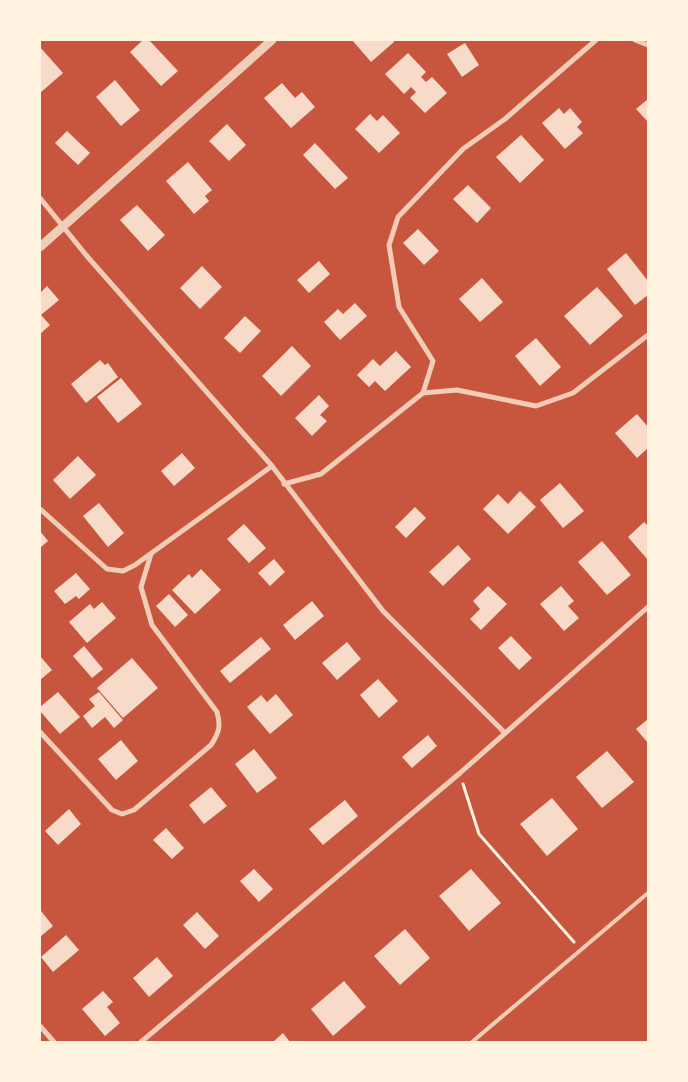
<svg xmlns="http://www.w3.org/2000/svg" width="688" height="1082" viewBox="0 0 688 1082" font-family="Mulish,sans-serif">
<rect width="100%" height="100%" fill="#c8553d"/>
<g fill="#f7dbc8">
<path d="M143,40H149L178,71L161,86L130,52Z"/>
<path d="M352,40H393L394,42L371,62Z"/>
<path d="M465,43L479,65L462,77L447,54Z"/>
<path d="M40,47L63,73L40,93Z"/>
<path d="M408,53L426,72L421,77L426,82L432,77L447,93L425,113L410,98L416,92L411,87L404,94L385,74Z"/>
<path d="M115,80L140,110L121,126L96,97Z"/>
<path d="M282,83L295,98L302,92L315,107L291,128L264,98Z"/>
<path d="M648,99V122L636,109Z"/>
<path d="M559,108L564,114L570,108L582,122L577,127L583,133L565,149L542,123Z"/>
<path d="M370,114L377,121L383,115L400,133L379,153L355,129Z"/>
<path d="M227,124L246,145L229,161L209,141Z"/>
<path d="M67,131L90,153L78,165L55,143Z"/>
<path d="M521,135L544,160L520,183L496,157Z"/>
<path d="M315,143L348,178L335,189L303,155Z"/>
<path d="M188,162L212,190L205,196L209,201L194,214L166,181Z"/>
<path d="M468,185L491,208L477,223L453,199Z"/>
<path d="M137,205L165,235L148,251L120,220Z"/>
<path d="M418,229L439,251L424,265L403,243Z"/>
<path d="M626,253L648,281V295L635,305L607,269Z"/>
<path d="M319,261L330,274L309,293L297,280Z"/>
<path d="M202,266L222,287L200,309L180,288Z"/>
<path d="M482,278L503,302L480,322L459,299Z"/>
<path d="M47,286L59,300L41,315L50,325L40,334V293Z"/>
<path d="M597,287L623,316L590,345L564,316Z"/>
<path d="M355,303L367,316L340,340L324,322L338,309L343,314Z"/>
<path d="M245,316L261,331L240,353L224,338Z"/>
<path d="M536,338L561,367L540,386L515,356Z"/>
<path d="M292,346L311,366L281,396L262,376Z"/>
<path d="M396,351L411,367L385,391L375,381L369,387L357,375L373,359L380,366Z"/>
<path d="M100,360L105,365L108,363L118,377L86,403L71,384Z"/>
<path d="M121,378L142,404L118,423L97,397Z"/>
<path d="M319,395L329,406L320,415L327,421L312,436L295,418Z"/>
<path d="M637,414L648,427V448L637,458L615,433Z"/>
<path d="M182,453L195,468L174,486L161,471Z"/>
<path d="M78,456L96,475L70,499L53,480Z"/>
<path d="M560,483L584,511L563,528L540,500Z"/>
<path d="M520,491L536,507L508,534L483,509L498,494L508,504Z"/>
<path d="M99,503L124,533L108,547L83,516Z"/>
<path d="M415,507L426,518L406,538L395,527Z"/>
<path d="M644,522L648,526V560L628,537Z"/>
<path d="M244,524L266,548L249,563L227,539Z"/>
<path d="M40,531L48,541L40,548Z"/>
<path d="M602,541L631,575L607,595L578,562Z"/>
<path d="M458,545L471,559L443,586L429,572Z"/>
<path d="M274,559L285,572L270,586L258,573Z"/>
<path d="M201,569L221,590L195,614L172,590L189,574L192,578Z"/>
<path d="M76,573L90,589L79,599L76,596L65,604L54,591Z"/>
<path d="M488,586L507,604L481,630L470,619L480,609L473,601Z"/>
<path d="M561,586L574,601L568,606L579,618L564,631L540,604Z"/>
<path d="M169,594L188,615L175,627L156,606Z"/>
<path d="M312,601L324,616L295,640L283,625Z"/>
<path d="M102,602L116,618L87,643L69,622L90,604L94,609Z"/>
<path d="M511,636L532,658L519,670L498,648Z"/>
<path d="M261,637L271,649L230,683L220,671Z"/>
<path d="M347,642L361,659L337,680L322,663Z"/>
<path d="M84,646L103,669L92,678L73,656Z"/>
<path d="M40,656L52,670L40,680Z"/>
<path d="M132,658L158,688L123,718L97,688Z"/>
<path d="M378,679L398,701L379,718L360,695Z"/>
<path d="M58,692L80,717L60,734L40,711V707Z"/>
<path d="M99,692L123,720L114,728L105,717L92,728L83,716L95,706L89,699Z"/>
<path d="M276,694L293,715L270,734L247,707L261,695L267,702Z"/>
<path d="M648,719V743L636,729Z"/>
<path d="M428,735L437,746L412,768L402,757Z"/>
<path d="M121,740L138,761L116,780L98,759Z"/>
<path d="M254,749L277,778L257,793L235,764Z"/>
<path d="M607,751L634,782L602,808L576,777Z"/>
<path d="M211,787L227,806L204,824L189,805Z"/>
<path d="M552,798L578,829L547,856L520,824Z"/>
<path d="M345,800L358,816L323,845L309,829Z"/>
<path d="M69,809L81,824L58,845L45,831Z"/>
<path d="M166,828L184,848L172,859L153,840Z"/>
<path d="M254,869L273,889L259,902L240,881Z"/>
<path d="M471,869L501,903L469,931L439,896Z"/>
<path d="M41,911L53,926L40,937V912Z"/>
<path d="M197,912L219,936L205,949L183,925Z"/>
<path d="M405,929L430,958L400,985L374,956Z"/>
<path d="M66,935L79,950L53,972L41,957Z"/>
<path d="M157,957L173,976L149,997L133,978Z"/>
<path d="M344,981L366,1007L333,1036L311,1009Z"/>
<path d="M103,991L113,1002L107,1007L120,1023L105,1036L82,1009Z"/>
<path d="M283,1033L290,1042H273Z"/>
</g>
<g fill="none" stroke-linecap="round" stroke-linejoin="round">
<path stroke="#fff3e0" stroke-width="3" d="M463,784L479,834L574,942"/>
<path stroke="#f1ccb7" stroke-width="4" d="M472,1042L648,893"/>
<g stroke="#f1ccb7" stroke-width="5">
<path d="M635,40L648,45"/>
<path d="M40,198L86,255L272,466L383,611L504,732"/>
<path d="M423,393L433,361L399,307L389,245L398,217L463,149L505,119L596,40"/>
<path d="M284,484L321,474L423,393L457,390L536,406L573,393L648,335"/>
<path d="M40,509L107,569L123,571L135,565L272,466"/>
<path d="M40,732L112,810L122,814L134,810L211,745C219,733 221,726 217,712L152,625L141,587L151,554"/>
<path d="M40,1026L54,1042"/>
<path d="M141,1042L460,773L648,607"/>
</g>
<path stroke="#f1ccb7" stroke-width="9" d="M40,247L272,40"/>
</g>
<rect width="688" height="1082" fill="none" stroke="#fff3e0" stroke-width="82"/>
</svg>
